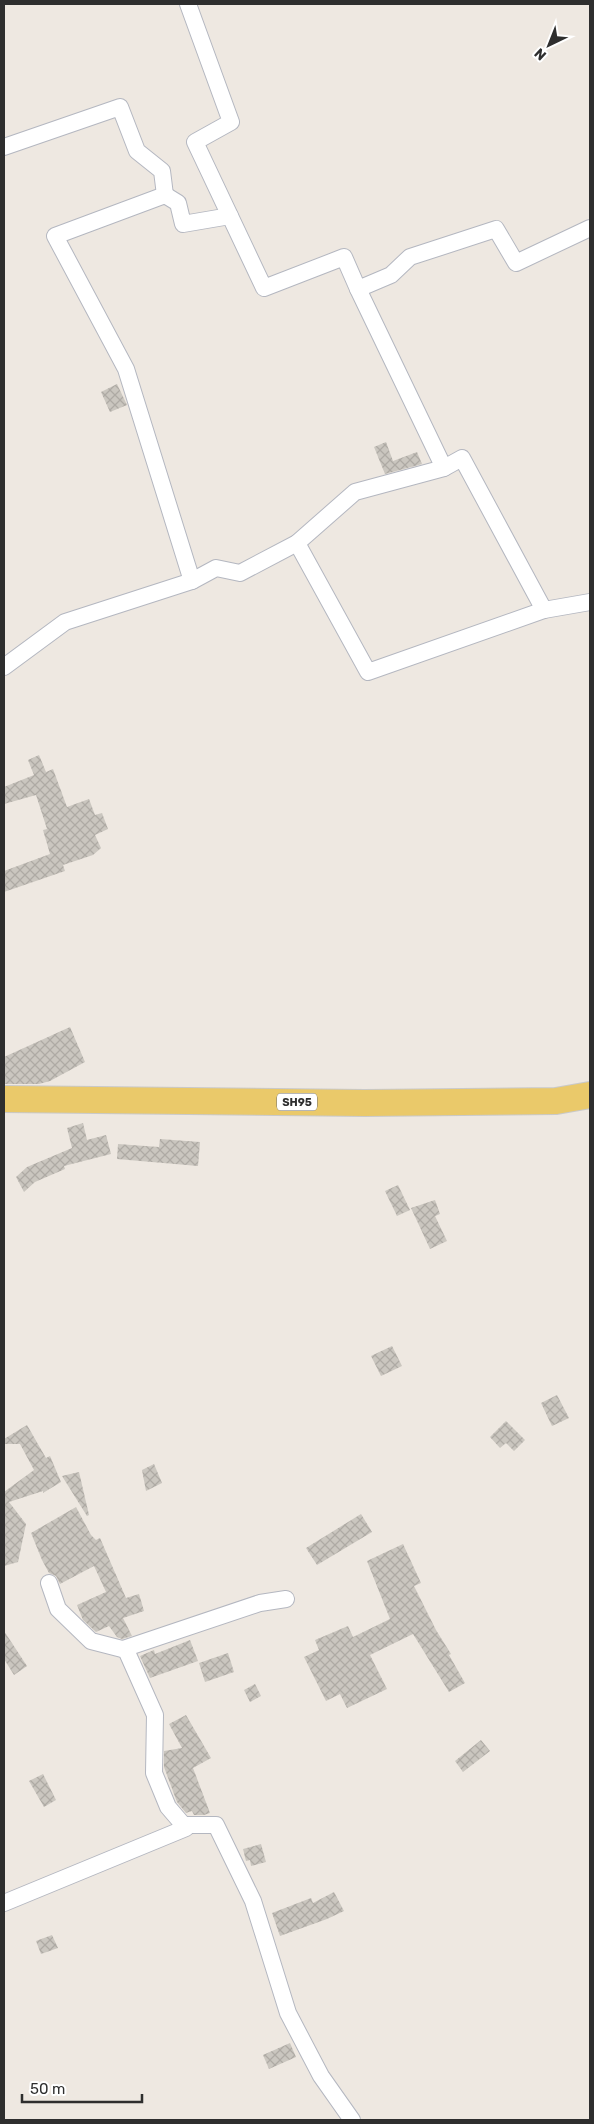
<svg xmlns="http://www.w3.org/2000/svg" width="594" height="2124" viewBox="0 0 594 2124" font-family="Rubik,sans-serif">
<defs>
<pattern id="building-cross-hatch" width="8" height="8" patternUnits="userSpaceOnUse" patternTransform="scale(1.25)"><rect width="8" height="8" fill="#cac6bf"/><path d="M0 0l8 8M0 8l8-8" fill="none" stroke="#aeaaa4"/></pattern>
</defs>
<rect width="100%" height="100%" fill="#eee8e1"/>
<g fill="url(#building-cross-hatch)">
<path d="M117,384L127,405L110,412L101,392Z"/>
<path d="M386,442L393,461L417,452L422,464L385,474L374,447Z"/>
<path d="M39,755L46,772L53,769L67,807L89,799L95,815L102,813L108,829L95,835L101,848L93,855L63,865L65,871L4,892V871L50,854L43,830L47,829L36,795L4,804V787L34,775L28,760Z"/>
<path d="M70,1027L85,1062L50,1081L39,1084H4V1057Z"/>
<path d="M83,1123L87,1140L106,1135L111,1154L64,1166L65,1169L35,1182L24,1192L16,1177L27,1167L72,1148L67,1128Z"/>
<path d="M160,1139L200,1142L198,1166L117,1159L118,1144L159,1147Z"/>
<path d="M398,1185L410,1210L397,1216L385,1191Z"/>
<path d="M435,1200L440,1214L435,1216L447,1241L430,1249L411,1208Z"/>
<path d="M392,1346L402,1366L381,1376L371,1356Z"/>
<path d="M557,1395L569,1418L552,1426L541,1403Z"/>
<path d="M506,1421L525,1440L514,1451L506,1443L500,1448L490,1437Z"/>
<path d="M27,1425L46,1458L50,1456L61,1482L43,1493V1491L9,1502L26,1524L18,1562L4,1566V1492L34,1470L20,1444H4V1439Z"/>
<path d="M154,1464L162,1483L146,1491L142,1470Z"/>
<path d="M79,1472L89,1515L87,1516L62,1476Z"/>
<path d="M76,1507L91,1535L96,1540L100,1538L126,1598L139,1594L144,1611L123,1618L132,1636L122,1639L117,1637L109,1626L96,1632L83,1620L77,1605L106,1592L94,1566L60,1584L56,1576L49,1573L42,1560L31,1533Z"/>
<path d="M361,1514L372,1532L317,1565L306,1548Z"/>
<path d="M403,1544L421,1583L414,1586L436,1630L451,1654L449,1655L465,1683L449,1692L413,1634L370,1655L387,1689L347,1708L340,1694L326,1701L304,1657L319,1650L315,1640L348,1626L353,1637L390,1619L367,1561Z"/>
<path d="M4,1631L27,1666L14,1675L4,1659Z"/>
<path d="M190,1640L198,1661L150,1678L140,1656L154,1650L155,1654Z"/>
<path d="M228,1653L234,1672L205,1682L199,1663Z"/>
<path d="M255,1684L261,1696L250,1702L244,1690Z"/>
<path d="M186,1715L211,1758L193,1768L210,1813L204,1815H194L192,1811L186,1813L177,1802L164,1767V1751L182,1748L169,1724Z"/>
<path d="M481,1740L490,1751L463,1772L455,1761Z"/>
<path d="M43,1774L56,1800L44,1807L29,1781Z"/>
<path d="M261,1844L266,1862L251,1866L250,1860L246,1861L243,1849Z"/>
<path d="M334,1892L344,1911L327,1919L280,1936L272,1913L311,1898L313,1903Z"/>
<path d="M52,1935L58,1948L41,1954L36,1941Z"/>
<path d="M290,2043L296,2057L269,2069L263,2055Z"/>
</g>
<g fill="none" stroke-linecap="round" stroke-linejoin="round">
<g stroke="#b4b7c0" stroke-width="18">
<g id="minor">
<path d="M188,4L231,122L195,142L264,288L344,257L358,289L391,275L410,257L496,229L516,263L590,228"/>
<path d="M4,147L120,107L137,151L162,171L165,195"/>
<path d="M358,289L444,468L462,458L544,610L590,602"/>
<path d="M297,543L368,672L544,610"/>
<path d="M192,581L216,568L240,573L297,543L355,492L444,468"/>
<path d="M4,667L65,622L192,581L126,369L55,236L165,195L178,203L183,224L230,216"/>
<path d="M123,1649L260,1603L286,1599"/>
<path d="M184,1825H216L253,1901L288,2013L321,2076L352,2120"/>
<path d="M4,1903L186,1828L168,1807L154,1773L155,1715L126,1650L91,1641L58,1609L49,1583"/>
</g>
</g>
<g stroke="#c9c9c9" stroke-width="28">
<path id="primary" d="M4,1099L365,1103L556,1101L590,1095"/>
</g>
<use href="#minor" stroke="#fff" stroke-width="16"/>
<use href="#primary" stroke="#eac96a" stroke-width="26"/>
</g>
<g text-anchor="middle" stroke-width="4" stroke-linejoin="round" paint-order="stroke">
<rect fill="#fff" stroke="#6d6d6d" stroke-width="1" x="277" y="1093.5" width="40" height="17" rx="4"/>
<g font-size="11" font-weight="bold" fill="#2e2e2e">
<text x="297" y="1106">SH95</text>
</g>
</g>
<rect width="594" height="2124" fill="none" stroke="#2e2e2e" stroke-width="10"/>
<g transform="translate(549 45) rotate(223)" stroke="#ffffff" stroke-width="4" paint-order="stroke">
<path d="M0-4L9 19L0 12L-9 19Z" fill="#2e2e2e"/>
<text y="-8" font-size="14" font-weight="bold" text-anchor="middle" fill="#2e2e2e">N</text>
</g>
<path d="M22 2094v8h120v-8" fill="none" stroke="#2e2e2e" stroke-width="2.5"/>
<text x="30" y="2094" font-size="15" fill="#2e2e2e" stroke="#ffffff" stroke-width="4" paint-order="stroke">50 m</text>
</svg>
